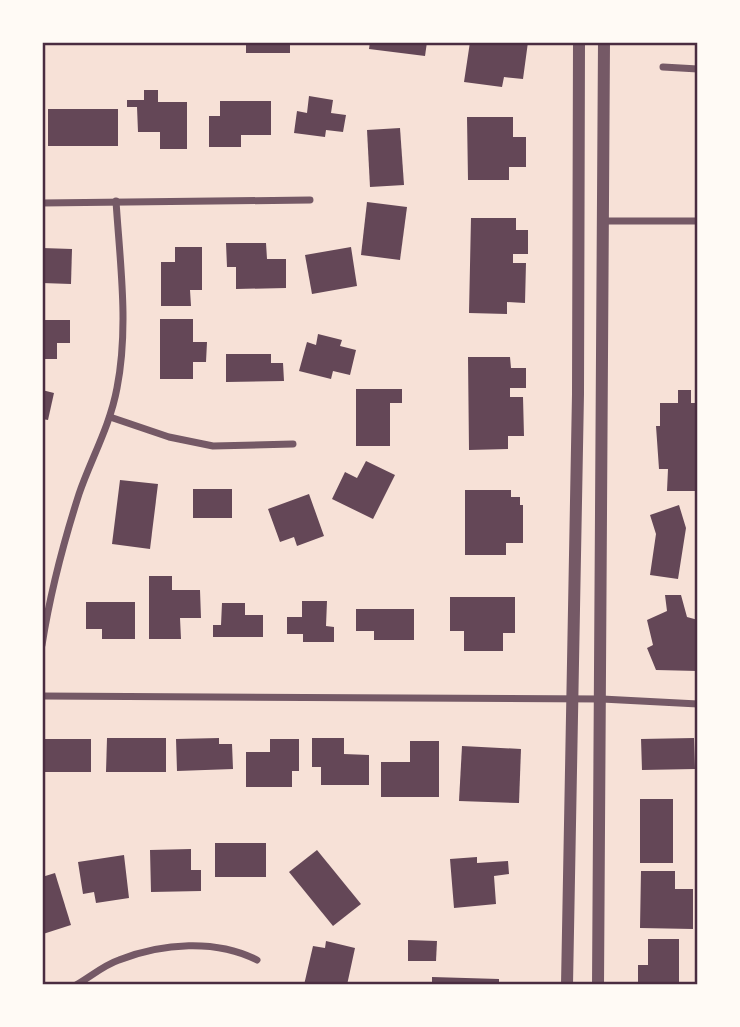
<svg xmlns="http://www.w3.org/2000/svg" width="740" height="1027" viewBox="0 0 740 1027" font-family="'Fira Sans',sans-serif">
<rect width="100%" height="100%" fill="#f7e1d7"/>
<g fill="#644757">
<rect x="246" y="42" width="44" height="11"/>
<path d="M370,42H427L425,56L369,49Z"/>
<path d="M470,42H528L523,79L504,77L502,87L464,82Z"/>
<path d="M144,90H158V102H187V149H160V132H138L137,107H127V100H144Z"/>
<path d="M309,96L333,100L331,113L346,115L343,132L326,130L325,137L294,133L297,111L307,113Z"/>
<path d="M220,101H271V135H241V147H209V116H220Z"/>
<rect x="48" y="109" width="70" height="37"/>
<path d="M467,117H513V137H526V167H509V180H468Z"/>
<path d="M400,128L404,185L370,187L367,130Z"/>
<path d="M367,202L407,207L400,260L361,255Z"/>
<path d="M471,218H516V230H528V254H513V263H526L525,303L507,302V314L469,313Z"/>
<path d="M226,243H266L267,259H286V288L236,289V267H227Z"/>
<path d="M175,247H202V290H190L191,306H161V262H175Z"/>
<path d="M351,247L357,286L312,294L305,255Z"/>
<path d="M42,248L72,249L71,284L42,283Z"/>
<path d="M160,319H193V342H207L206,362H193V379H160Z"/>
<path d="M42,320H70V343H57V359H42Z"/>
<path d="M318,334L342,340L340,346L356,350L350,375L333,371L331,379L299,371L307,342L316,345Z"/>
<path d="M226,354H271V363H283L284,381L226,382Z"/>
<path d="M468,357H510L511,368H526V388H510V397H523L524,436H508V449L469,450Z"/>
<path d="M356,389H402V403H390V446H356Z"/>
<path d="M42,390L54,393L48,420L42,419Z"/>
<path d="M678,390H691V403H697L695,491H667L668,469H659L656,426H660V403H678Z"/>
<path d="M366,461L395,475L373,519L332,499L345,472L357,478Z"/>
<path d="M120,480L158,484L150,549L112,544Z"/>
<rect x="193" y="489" width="39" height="29"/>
<path d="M465,490H511V497H520V505H523V543H506V555H465Z"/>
<path d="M309,494L324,536L297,546L294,537L280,542L268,509Z"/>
<path d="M679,505L686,528L678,579L650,575L656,534L650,515Z"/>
<path d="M149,576H172V590H200L201,618H180L181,639H149Z"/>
<path d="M665,595H681L687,617L698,620V671L656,670L647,648L653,645L647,620L667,611Z"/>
<path d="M450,597H515V633H503V651H464V631H450Z"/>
<path d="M302,601H327L326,626L334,627V642H303V634H287V617H302Z"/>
<path d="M86,602H135V639H102V629H86Z"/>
<path d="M222,603H245V615H263V637H213V625H221Z"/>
<path d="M356,609H414V640H374V631H356Z"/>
<path d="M107,738H166V772H106Z"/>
<path d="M219,738V744H232L233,769L177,771L176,739Z"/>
<path d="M312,738H344V754L369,755V785H321V767H312Z"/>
<path d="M694,738L695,769L642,770L641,739Z"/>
<rect x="42" y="739" width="49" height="33"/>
<path d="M270,739H299V771H292V787H246V752H270Z"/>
<path d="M410,741H439V797H381V762H410Z"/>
<path d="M462,746L521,749L519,803L459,801Z"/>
<rect x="640" y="799" width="33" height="64"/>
<rect x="215" y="843" width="51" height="34"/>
<path d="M191,849V870H201V891L151,892L150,850Z"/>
<path d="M317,850L361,904L333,926L289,872Z"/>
<path d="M124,855L129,898L96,903L94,892L83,894L78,862Z"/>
<path d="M477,857V863L508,861L509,874L494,876L496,904L454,908L450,859Z"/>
<path d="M641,871H675V889H693V929L640,928Z"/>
<path d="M55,873L71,925L43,934L42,877Z"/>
<path d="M648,939H679V985H638V965H648Z"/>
<path d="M408,940L437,941L436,961H408Z"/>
<path d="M326,941L355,948L347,985H304L313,946L325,948Z"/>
<path d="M432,977L499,979V985H432Z"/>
</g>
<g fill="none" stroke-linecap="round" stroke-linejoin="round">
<g stroke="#755966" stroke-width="7">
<path d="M663,67L698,69"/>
<path d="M42,203L310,200"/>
<path d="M603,221H698"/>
<path d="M110,417L169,437L213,446L293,444"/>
<path d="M42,645C50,594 63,544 79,494C91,459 110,426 117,388C129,327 120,263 116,201"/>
<path d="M42,696L602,699L698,704"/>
<path d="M76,985C90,977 104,965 119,960C162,943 216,939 257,960"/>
</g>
<g stroke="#755966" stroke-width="12">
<path d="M567,985L578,394L579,42"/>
<path d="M598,985L604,42"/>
</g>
</g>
<rect width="740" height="1027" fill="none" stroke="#fffaf5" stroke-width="88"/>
<rect x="44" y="44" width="652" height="939" fill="none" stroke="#4a2c40" stroke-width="2.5"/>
</svg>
